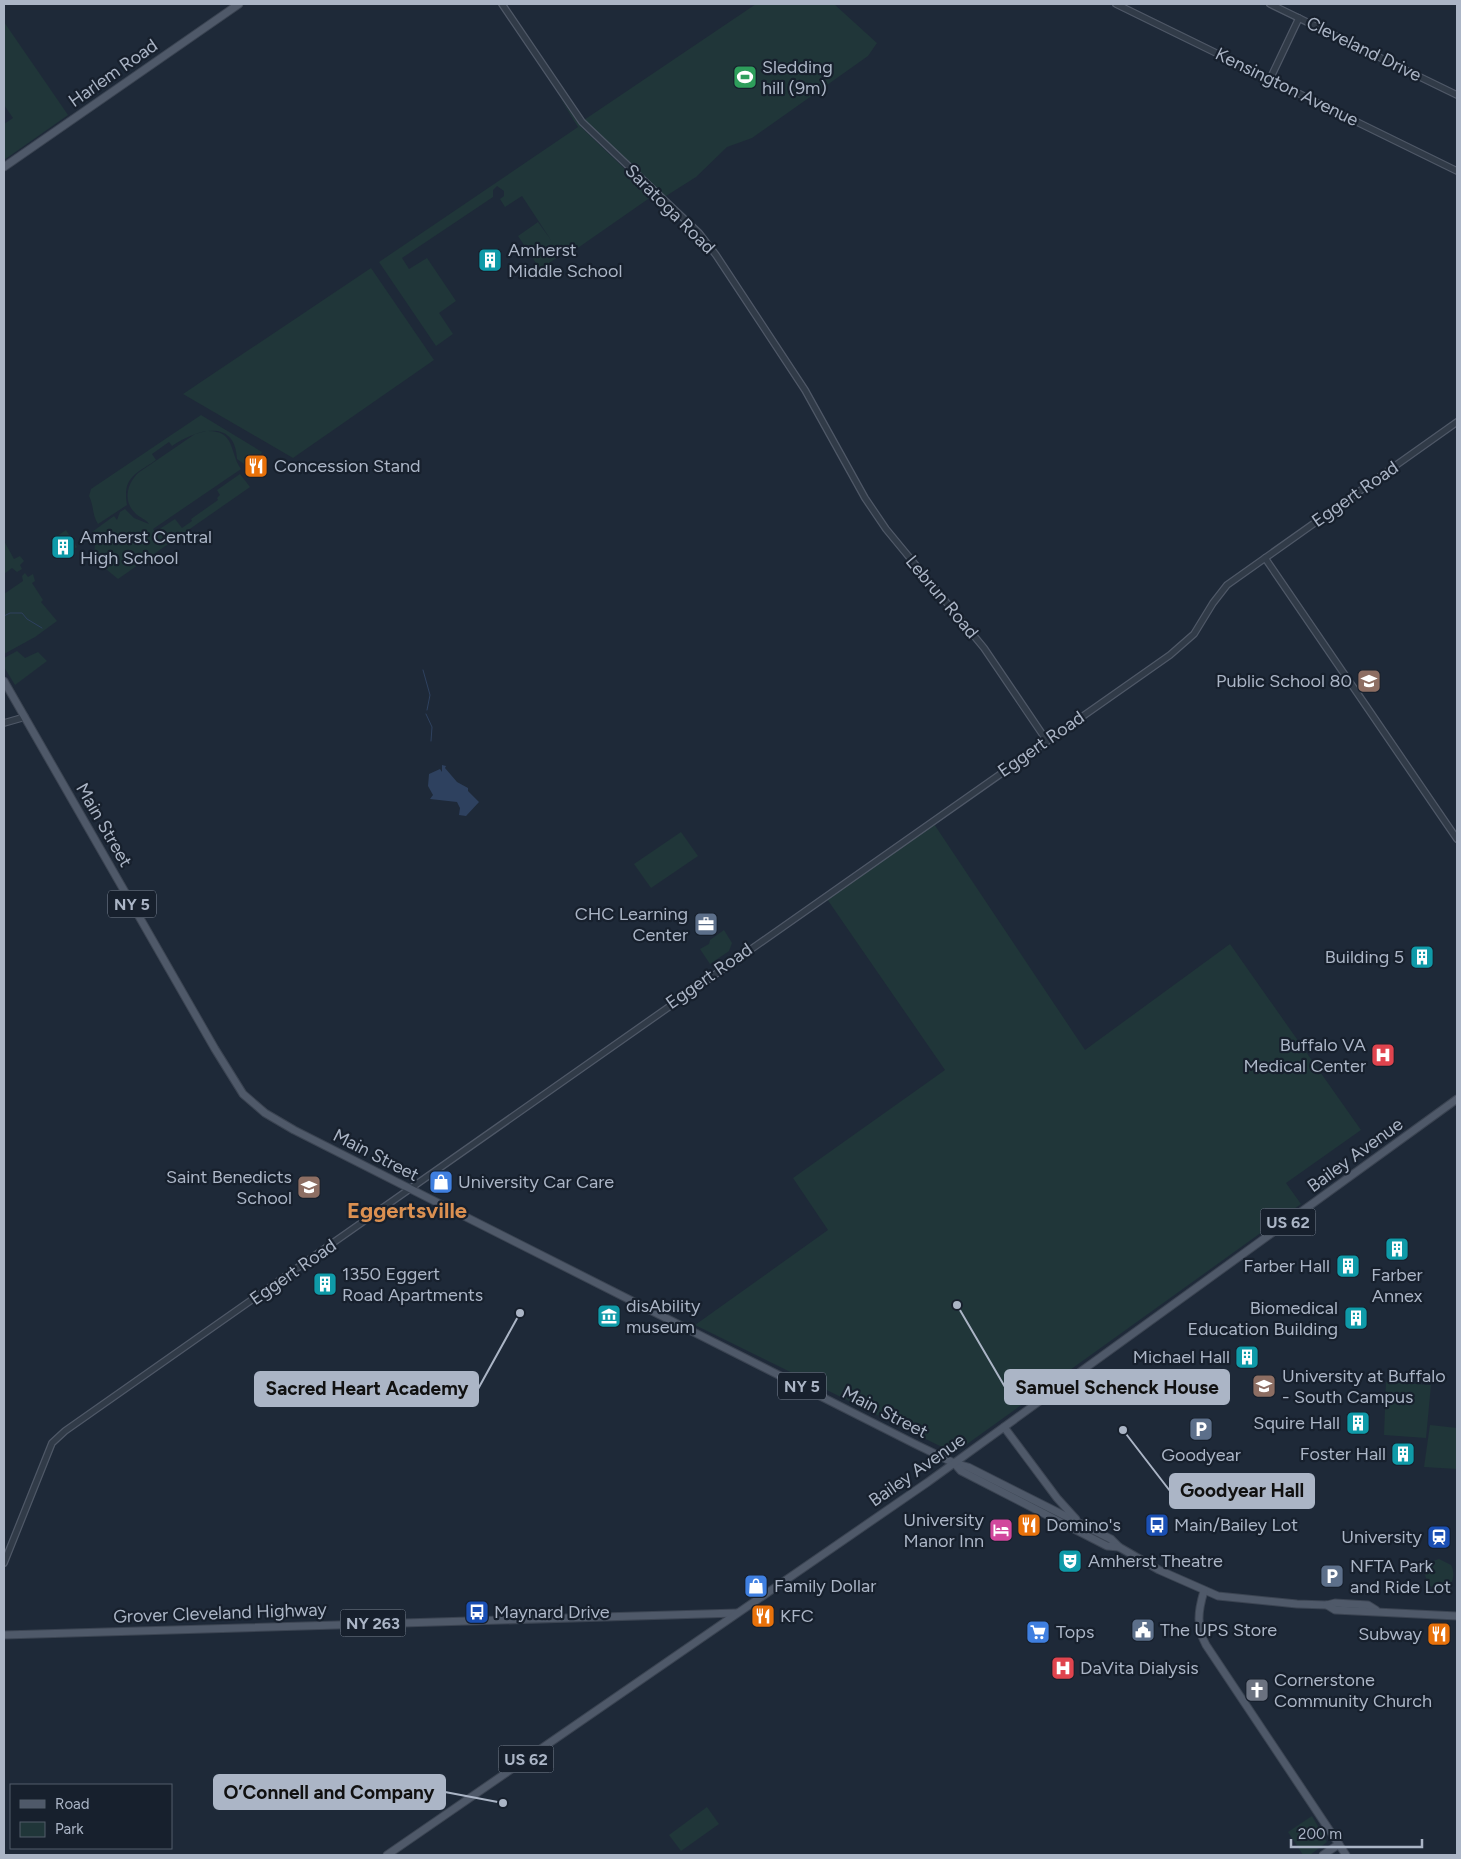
<svg xmlns="http://www.w3.org/2000/svg" width="1461" height="1859" viewBox="0 0 1461 1859" font-family="Figtree,sans-serif">
<rect width="100%" height="100%" fill="#1e2938"/>
<g fill="#203639">
<path d="M756,4H834L877,43L868,56L752,138L727,147L696,177L666,196L687,218L584,120Z"/>
<path d="M4,22L68,115L4,160V124L13,118L4,105Z"/>
<path d="M560,98L581,127L680,222L651,197L572,252L557,249L561,255L540,269L518,236L538,222L551,240L522,196L505,207L500,199L504,196V191L497,186L493,190V197L402,258L409,269L427,258L456,301L439,313L453,334L436,346L379,262L578,127Z"/>
<path d="M371,268L434,360L293,458L183,394Z"/>
<path d="M201,415L262,452L261,454L244,464L237,459C235,415 192,432 172,446L169,442L152,454L156,460C136,474 122,477 127,505L98,524C92,515 94,506 89,496L91,489Z"/>
<path d="M206,431C236,430 229,452 241,469L153,529L155,532L175,519L182,528L192,521L191,519L218,500L217,498L220,495L217,490L240,474L250,487L118,579L94,559L95,542L92,532L114,516L117,520L120,512L125,509L134,518L149,524C146,519 140,518 136,514C123,502 126,485 138,473L195,434Z"/>
<path d="M66,530L77,547L61,557L50,541Z"/>
<path d="M4,541L14,559L20,556L24,561L20,565L22,569L17,572L12,568L4,574Z"/>
<path d="M25,573L28,577L33,574L35,581L32,583L43,600L41,602L57,621L35,637L4,654V594L23,581L22,576Z"/>
<path d="M17,651L25,658L38,652L47,661L15,685L4,667V658Z"/>
<path d="M934,824L1085,1050L1230,944L1361,1130L1286,1183L1301,1204L956,1452H952L695,1325L828,1230L793,1178L945,1070L827,899Z"/>
<path d="M681,832L698,856L651,888L634,864Z"/>
<path d="M724,930L732,943L729,951L710,964L700,949L709,944L710,940Z"/>
<path d="M1386,1382L1431,1385L1426,1438L1384,1435Z"/>
<path d="M1430,1425L1457,1428V1469L1424,1467Z"/>
<path d="M1439,1559L1451,1565C1457,1577 1451,1589 1438,1592L1428,1584L1425,1575L1430,1562Z"/>
<path d="M707,1807L719,1824L681,1851L669,1835Z"/>
<path d="M1312,1816L1327,1842L1310,1855H1303L1288,1832Z"/>
</g>
<path fill="#2e415f" d="M442,765L446,766L445,768L457,782L468,788V791L479,802L466,816L459,815L460,808L457,802L430,799L433,795L428,786L429,774L440,769L442,772Z"/>
<g fill="none" stroke-linecap="round" stroke-linejoin="round">
<g stroke="#2e415f" stroke-width="1">
<path d="M4,616L10,613H22L27,619L42,628"/>
<path d="M423,670L430,695L427,710"/>
<path d="M426,714L432,727L431,741"/>
</g>
<g stroke="#4f5867" stroke-width="8">
<g id="minor">
<path d="M502,4L582,122L699,233L716,255L805,390L865,498L886,529L984,648L1047,741"/>
<path d="M1116,4L1457,171"/>
<path d="M1270,4L1457,95"/>
<path d="M1270,79L1299,18"/>
<path d="M1265,558L1457,839"/>
<path d="M4,723L25,717"/>
<path d="M4,1563L52,1443L65,1431L1170,655L1194,634L1213,603L1227,585L1457,422"/>
</g>
</g>
<g stroke="#3b4452" stroke-width="9">
<g id="major">
<path d="M4,167L239,4"/>
<path d="M4,681L215,1049L243,1094L265,1113L294,1130L915,1444L954,1463L968,1467L1111,1539L1119,1547"/>
<path d="M1004,1427L1057,1498L1076,1519"/>
<path d="M954,1463L961,1471L1107,1546L1119,1547L1159,1570L1218,1596L1297,1604L1327,1605L1335,1603L1368,1605L1376,1610"/>
<path d="M1204,1591C1198,1611 1196,1626 1206,1645L1346,1855"/>
<path d="M1327,1605L1335,1610L1457,1616"/>
<path d="M4,1635L737,1613"/>
<path d="M387,1855L928,1482L1457,1099"/>
<path d="M1323,1855L1339,1844"/>
</g>
</g>
<use href="#minor" stroke="#313b48" stroke-width="5.5"/>
<use href="#major" stroke="#4f5969" stroke-width="7"/>
</g>
<defs>
<g id="stadium-square" transform="scale(1.25)"><rect x="-9" y="-9" width="18" height="18" rx="4" fill="#2e9e5b" stroke="#17202d"/><path d="M0-5a6.5 5 0 1 0 0 10a6.5 5 0 1 0 0-10ZM-3.5-1.8h7v3.6h-7Z" fill="#fff"/></g>
<g id="building-square" transform="scale(1.25)"><rect x="-9" y="-9" width="18" height="18" rx="4" fill="#0f9aa8" stroke="#17202d"/><path d="M-4-6H4V6H1V3H-1V6H-4ZM-2.5-4.3h1.7v1.8h-1.7ZM.8-4.3h1.7v1.8H.8ZM-2.5-1h1.7V.8h-1.7ZM.8-1h1.7V.8H.8Z" fill="#fff"/></g>
<g id="restaurant-square" transform="scale(1.25)"><rect x="-9" y="-9" width="18" height="18" rx="4" fill="#e8710a" stroke="#17202d"/><path d="M-5-6h1v4h1v-4h1v4h1v-4h1v5L-1.5 .5V6h-2V.5L-5-1ZM5-6V6H3V1.5H1.5Q1.5-4 5-6Z" fill="#fff"/></g>
<g id="school-square" transform="scale(1.25)"><rect x="-9" y="-9" width="18" height="18" rx="4" fill="#8d6e63" stroke="#17202d"/><path d="M0-5L7-2L0 1L-7-2ZM-4 1L0 2.5L4 1V4Q0 6-4 4Z" fill="#fff"/></g>
<g id="office-square" transform="scale(1.25)"><rect x="-9" y="-9" width="18" height="18" rx="4" fill="#5c6f8a" stroke="#17202d"/><path d="M-6-3h4V-5.5h4V-3h4V5H-6ZM-1-4.5V-3h2v-1.5ZM-6 0V1H6V0Z" fill="#fff"/></g>
<g id="hospital-square" transform="scale(1.25)"><rect x="-9" y="-9" width="18" height="18" rx="4" fill="#e0444e" stroke="#17202d"/><path d="M-5-5h3v3.5h4V-5h3V5h-3V1.5h-4V5h-3Z" fill="#fff"/></g>
<g id="shop-square" transform="scale(1.25)"><rect x="-9" y="-9" width="18" height="18" rx="4" fill="#3f7fe0" stroke="#17202d"/><path d="M-5-2.5h2.3a2.7 3.5 0 0 1 5.4 0H5L5.5 6h-11ZM-1.5-2.5h3a1.5 2.3 0 0 0-3 0Z" fill="#fff"/></g>
<g id="museum-square" transform="scale(1.25)"><rect x="-9" y="-9" width="18" height="18" rx="4" fill="#0f9aa8" stroke="#17202d"/><path d="M0-6L6-3V-2H-6V-3ZM-5-1h2V3h-2ZM-1-1h2V3h-2ZM3-1h2V3H3ZM-6 4H6V6H-6Z" fill="#fff"/></g>
<g id="university-square" transform="scale(1.25)"><rect x="-9" y="-9" width="18" height="18" rx="4" fill="#8d6e63" stroke="#17202d"/><path d="M0-5L7-2L0 1L-7-2ZM-4 1L0 2.5L4 1V4Q0 6-4 4Z" fill="#fff"/></g>
<g id="parking-square" transform="scale(1.25)"><rect x="-9" y="-9" width="18" height="18" rx="4" fill="#5c6f8a" stroke="#17202d"/><path d="M-3.5-5.5H1a3.5 3.5 0 0 1 0 7H-1V5.5H-3.5ZM-1-3.4V-.6H.8a1.4 1.4 0 0 0 0-2.8Z" fill="#fff"/></g>
<g id="bus-square" transform="scale(1.25)"><rect x="-9" y="-9" width="18" height="18" rx="4" fill="#1a4fb4" stroke="#17202d"/><path d="M-5-6H5V4H4V6H2V4H-2V6H-4V4H-5ZM-3.5-4V0h7V-4ZM-3.5 1.2v1.5H-2V1.2ZM2 1.2v1.5H3.5V1.2Z" fill="#fff"/></g>
<g id="hotel-square" transform="scale(1.25)"><rect x="-9" y="-9" width="18" height="18" rx="4" fill="#d1479c" stroke="#17202d"/><path d="M-6-4.5h1.5V1H6V5H4.5V3h-9V5H-6ZM-4 0a1.8 1.8 0 1 1 3.6 0ZM.5 0V-2.5h3Q6-2.5 6 0Z" fill="#fff"/></g>
<g id="station-square" transform="scale(1.25)"><rect x="-9" y="-9" width="18" height="18" rx="4" fill="#1a4fb4" stroke="#17202d"/><path d="M-3-6H3Q5-6 5-4V2Q5 4 3 4L4.5 6H3L1.5 4h-3L-3 6H-4.5L-3 4Q-5 4-5 2V-4Q-5-6-3-6ZM-3.5-4v3h7v-3ZM-3.5 1v1.5H-2V1ZM2 1v1.5H3.5V1Z" fill="#fff"/></g>
<g id="theatre-square" transform="scale(1.25)"><rect x="-9" y="-9" width="18" height="18" rx="4" fill="#0f9aa8" stroke="#17202d"/><path d="M-5-5.5Q0-4 5-5.5V0Q5 5 0 6Q-5 5-5 0ZM-3.3-2.5H-1v1.5H-3.3ZM1-2.5H3.3v1.5H1ZM-2.8 1Q0 5.5 2.8 1Z" fill="#fff"/></g>
<g id="civic-square" transform="scale(1.25)"><rect x="-9" y="-9" width="18" height="18" rx="4" fill="#5c6f8a" stroke="#17202d"/><path d="M-.6-6.5H3V-4.5H.6V-3L4-1V1h2V6H-6V1h2V-1L-.6-3ZM-1.2 2.5V6h2.4V2.5Z" fill="#fff"/></g>
<g id="supermarket-square" transform="scale(1.25)"><rect x="-9" y="-9" width="18" height="18" rx="4" fill="#3f7fe0" stroke="#17202d"/><path d="M-6-5.5h2.5l.6 2H6L4.5 2H-2.5L-4.4-4H-6ZM-1.5 3.2a1.3 1.3 0 1 0 .1 0ZM3 3.2a1.3 1.3 0 1 0 .1 0Z" fill="#fff"/></g>
<g id="church-square" transform="scale(1.25)"><rect x="-9" y="-9" width="18" height="18" rx="4" fill="#6b7280" stroke="#17202d"/><path d="M-1.2-6h2.4v3.5h3.3v2.4h-3.3V6h-2.4V-.1h-3.3v-2.4h3.3Z" fill="#fff"/></g>
</defs>
<g fill-rule="evenodd">
<use href="#stadium-square" x="745" y="77"/>
<use href="#building-square" x="490" y="260"/>
<use href="#restaurant-square" x="256" y="466"/>
<use href="#building-square" x="63" y="547"/>
<use href="#school-square" x="1369" y="681"/>
<use href="#office-square" x="706" y="924"/>
<use href="#building-square" x="1422" y="957"/>
<use href="#hospital-square" x="1383" y="1055"/>
<use href="#shop-square" x="441" y="1182"/>
<use href="#school-square" x="309" y="1187"/>
<use href="#building-square" x="1397" y="1249"/>
<use href="#building-square" x="1348" y="1266"/>
<use href="#building-square" x="325" y="1284"/>
<use href="#museum-square" x="609" y="1316"/>
<use href="#building-square" x="1356" y="1318"/>
<use href="#building-square" x="1247" y="1357"/>
<use href="#university-square" x="1264" y="1386"/>
<use href="#building-square" x="1358" y="1423"/>
<use href="#parking-square" x="1201" y="1429"/>
<use href="#building-square" x="1403" y="1454"/>
<use href="#restaurant-square" x="1029" y="1525"/>
<use href="#bus-square" x="1157" y="1525"/>
<use href="#hotel-square" x="1001" y="1530"/>
<use href="#station-square" x="1439" y="1537"/>
<use href="#theatre-square" x="1070" y="1561"/>
<use href="#parking-square" x="1332" y="1576"/>
<use href="#shop-square" x="756" y="1586"/>
<use href="#bus-square" x="477" y="1612"/>
<use href="#restaurant-square" x="763" y="1616"/>
<use href="#civic-square" x="1143" y="1630"/>
<use href="#supermarket-square" x="1038" y="1632"/>
<use href="#restaurant-square" x="1439" y="1634"/>
<use href="#hospital-square" x="1063" y="1668"/>
<use href="#church-square" x="1257" y="1690"/>
</g>
<g text-anchor="middle" stroke-width="4.5" stroke-linejoin="round" paint-order="stroke">
<g fill="#17202d" stroke="#7f8898" stroke-width="1">
<rect x="108" y="890.5" width="48" height="27" rx="4"/>
<rect x="1260.5" y="1208.5" width="55" height="27" rx="4"/>
<rect x="778" y="1372.5" width="48" height="27" rx="4"/>
<rect x="340.5" y="1609.5" width="65" height="27" rx="4"/>
<rect x="498.5" y="1745.5" width="55" height="27" rx="4"/>
</g>
<g font-size="16" font-weight="bold" fill="#abb5c6">
<text x="132" y="910">NY 5</text>
<text x="1288" y="1228">US 62</text>
<text x="802" y="1392">NY 5</text>
<text x="373" y="1629">NY 263</text>
<text x="526" y="1765">US 62</text>
</g>
<g font-size="18" fill="#abb5c6" stroke="#17202d">
<text transform="translate(1364 49) rotate(26)" y="6">Cleveland Drive</text>
<text transform="translate(113 73) rotate(-35)" y="6">Harlem Road</text>
<text transform="translate(1287 87) rotate(26)" y="6">Kensington Avenue</text>
<text transform="translate(670 209) rotate(45)" y="6">Saratoga Road</text>
<text transform="translate(1355 494) rotate(-35)" y="6">Eggert Road</text>
<text transform="translate(942 597) rotate(50)" y="6">Lebrun Road</text>
<text transform="translate(1041 744) rotate(-35)" y="6">Eggert Road</text>
<text transform="translate(104 825) rotate(60)" y="6">Main Street</text>
<text transform="translate(709 976) rotate(-35)" y="6">Eggert Road</text>
<text transform="translate(376 1155) rotate(27)" y="6">Main Street</text>
<text transform="translate(1355 1155) rotate(-36)" y="6">Bailey Avenue</text>
<text transform="translate(293 1272) rotate(-35)" y="6">Eggert Road</text>
<text transform="translate(885 1412) rotate(27)" y="6">Main Street</text>
<text transform="translate(917 1470) rotate(-35)" y="6">Bailey Avenue</text>
<text transform="translate(220 1613) rotate(-2)" y="6">Grover Cleveland Highway</text>
</g>
<g font-size="18" fill="#abb5c6" stroke="#17202d" text-anchor="start">
<text x="762" y="73">Sledding<tspan x="762" dy="21">hill (9m)</tspan></text>
<text x="508" y="256">Amherst<tspan x="508" dy="21">Middle School</tspan></text>
<text x="274" y="472">Concession Stand</text>
<text x="80" y="543">Amherst Central<tspan x="80" dy="21">High School</tspan></text>
<text x="1352" y="687" text-anchor="end">Public School 80</text>
<text x="688" y="920" text-anchor="end">CHC Learning<tspan x="688" dy="21">Center</tspan></text>
<text x="1404" y="963" text-anchor="end">Building 5</text>
<text x="1366" y="1051" text-anchor="end">Buffalo VA<tspan x="1366" dy="21">Medical Center</tspan></text>
<text x="292" y="1183" text-anchor="end">Saint Benedicts<tspan x="292" dy="21">School</tspan></text>
<text x="458" y="1188">University Car Care</text>
<text x="1330" y="1272" text-anchor="end">Farber Hall</text>
<text x="342" y="1280">1350 Eggert<tspan x="342" dy="21">Road Apartments</tspan></text>
<text x="1397" y="1281" text-anchor="middle">Farber<tspan x="1397" dy="21">Annex</tspan></text>
<text x="626" y="1312">disAbility<tspan x="626" dy="21">museum</tspan></text>
<text x="1338" y="1314" text-anchor="end">Biomedical<tspan x="1338" dy="21">Education Building</tspan></text>
<text x="1230" y="1363" text-anchor="end">Michael Hall</text>
<text x="1282" y="1382">University at Buffalo<tspan x="1282" dy="21">- South Campus</tspan></text>
<text x="1340" y="1429" text-anchor="end">Squire Hall</text>
<text x="1386" y="1460" text-anchor="end">Foster Hall</text>
<text x="1201" y="1461" text-anchor="middle">Goodyear</text>
<text x="984" y="1526" text-anchor="end">University<tspan x="984" dy="21">Manor Inn</tspan></text>
<text x="1046" y="1531">Domino's</text>
<text x="1174" y="1531">Main/Bailey Lot</text>
<text x="1422" y="1543" text-anchor="end">University</text>
<text x="1088" y="1567">Amherst Theatre</text>
<text x="1350" y="1572">NFTA Park<tspan x="1350" dy="21">and Ride Lot</tspan></text>
<text x="774" y="1592">Family Dollar</text>
<text x="494" y="1618">Maynard Drive</text>
<text x="780" y="1622">KFC</text>
<text x="1160" y="1636">The UPS Store</text>
<text x="1056" y="1638">Tops</text>
<text x="1422" y="1640" text-anchor="end">Subway</text>
<text x="1080" y="1674">DaVita Dialysis</text>
<text x="1274" y="1686">Cornerstone<tspan x="1274" dy="21">Community Church</tspan></text>
</g>
<g font-size="22" font-weight="bold" fill="#db9051" stroke="#17202d">
<text x="407" y="1218">Eggertsville</text>
</g>
</g>
<path fill="none" stroke="#abb5c6" stroke-width="2" d="M957 1305L1005 1387M520 1313L478 1389M1123 1430L1170 1491M503 1803L445 1792"/>
<g fill="#abb5c6" stroke="#17202d" stroke-width="2">
<circle cx="957" cy="1305" r="5"/>
<circle cx="520" cy="1313" r="5"/>
<circle cx="1123" cy="1430" r="5"/>
<circle cx="503" cy="1803" r="5"/>
</g>
<g fill="#abb5c6" stroke="#abb5c6" stroke-width="2">
<rect x="1005" y="1370" width="224" height="34" rx="5"/>
<rect x="255" y="1372" width="223" height="34" rx="5"/>
<rect x="1170" y="1474" width="144" height="34" rx="5"/>
<rect x="214" y="1775" width="231" height="34" rx="5"/>
</g>
<g font-size="19" text-anchor="middle" font-weight="bold" fill="#111">
<text x="1117" y="1394">Samuel Schenck House</text>
<text x="367" y="1395">Sacred Heart Academy</text>
<text x="1242" y="1497">Goodyear Hall</text>
<text x="329" y="1799">O’Connell and Company</text>
</g>
<rect width="1461" height="1859" fill="none" stroke="#abb5c6" stroke-width="10"/>
<rect x="10" y="1784" width="162" height="65" fill="#17202d" stroke="#525c6a"/>
<rect x="20" y="1800" width="25" height="8" fill="#4f5969" stroke="#525c6a"/>
<text x="55" y="1809" font-size="15" fill="#abb5c6">Road</text>
<rect x="20" y="1822" width="25" height="15" fill="#203639" stroke="#525c6a"/>
<text x="55" y="1834" font-size="15" fill="#abb5c6">Park</text>
<path d="M1291 1839v8h131v-8" fill="none" stroke="#abb5c6" stroke-width="2.5"/>
<text x="1298" y="1839" font-size="15" fill="#abb5c6" stroke="#17202d" stroke-width="4" paint-order="stroke">200 m</text>
</svg>
